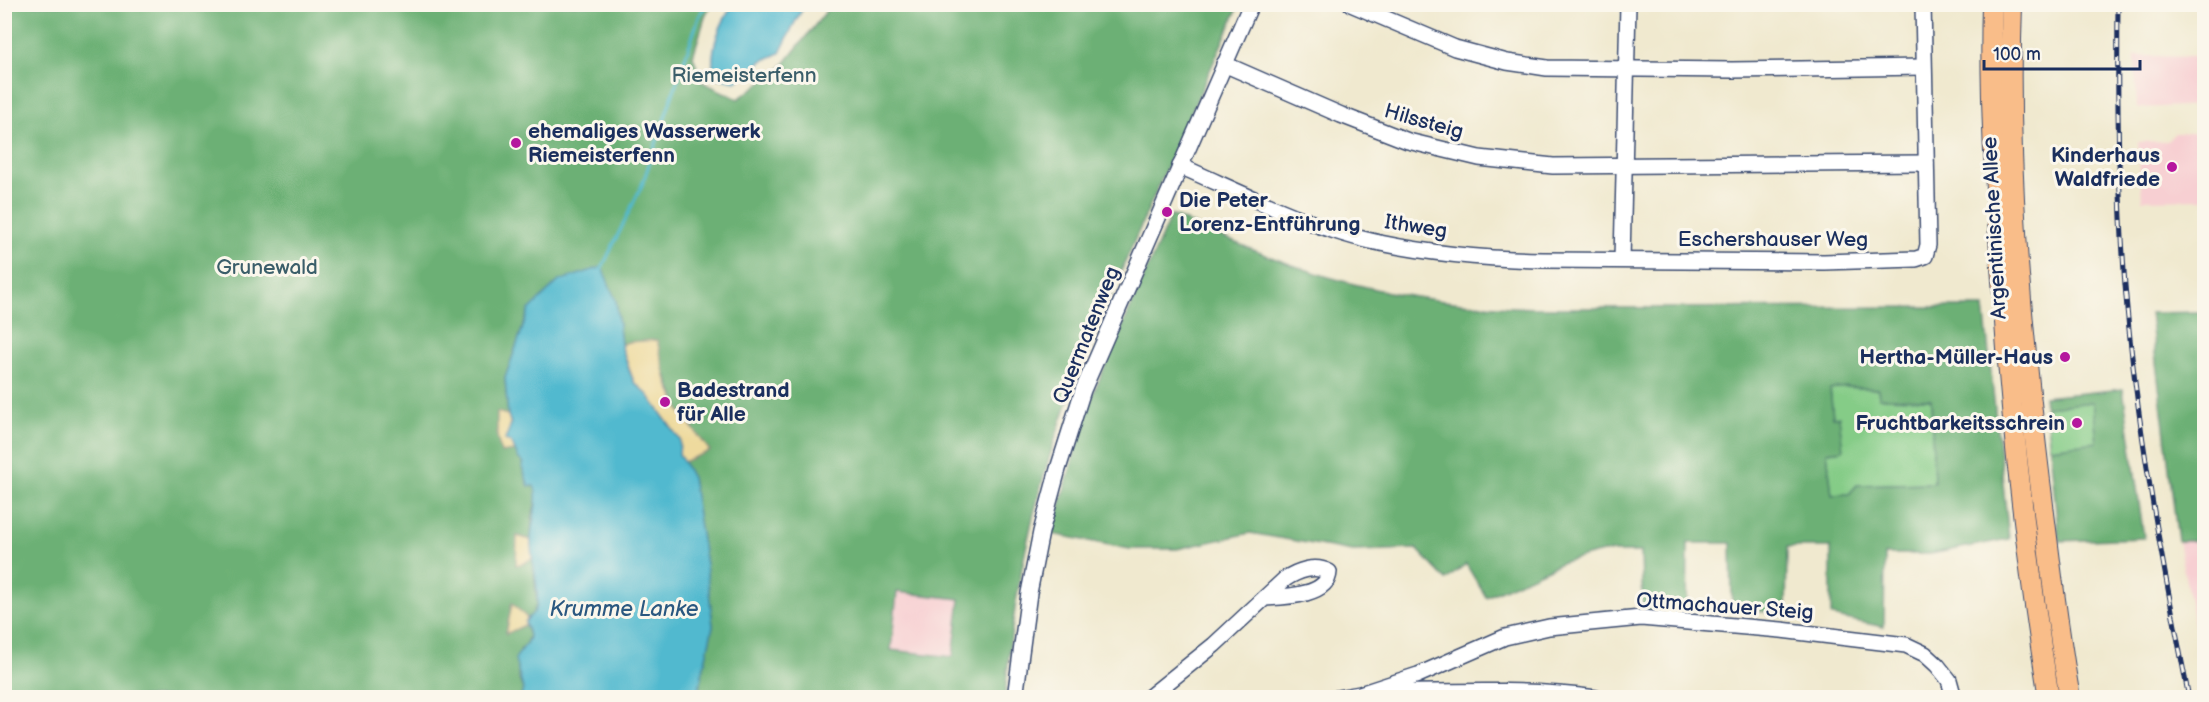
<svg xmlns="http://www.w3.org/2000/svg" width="2209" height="702" viewBox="0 0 2209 702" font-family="'Balsamiq Sans',sans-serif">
<rect width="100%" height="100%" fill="#fbf7ec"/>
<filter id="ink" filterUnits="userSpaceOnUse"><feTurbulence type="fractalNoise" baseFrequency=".0167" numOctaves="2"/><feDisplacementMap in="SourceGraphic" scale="12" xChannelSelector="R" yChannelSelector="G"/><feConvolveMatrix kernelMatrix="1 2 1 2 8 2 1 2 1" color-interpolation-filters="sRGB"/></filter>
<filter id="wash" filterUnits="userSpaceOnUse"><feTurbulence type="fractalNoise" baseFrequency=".008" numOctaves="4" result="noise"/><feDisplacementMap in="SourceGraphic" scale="24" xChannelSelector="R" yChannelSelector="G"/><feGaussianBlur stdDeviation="1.35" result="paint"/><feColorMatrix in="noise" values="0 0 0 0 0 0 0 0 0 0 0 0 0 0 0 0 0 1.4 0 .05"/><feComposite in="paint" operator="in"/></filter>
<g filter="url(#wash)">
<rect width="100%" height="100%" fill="#f0e9cf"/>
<g fill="#f7cfd2">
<path d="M2135,56L2204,57V105L2137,108Z"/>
<path d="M2175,133H2204V199L2142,200L2138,142L2167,141Z"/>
<path d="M2178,541H2204V673Z"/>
<path d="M897,592L960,599L954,657L890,650Z"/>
</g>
<g fill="#85cc87" stroke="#507e72" stroke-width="1.5">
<path d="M1847,387L1878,389L1879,398L1931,399L1934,483L1857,485L1849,494L1832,495L1827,452L1843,450L1838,417L1833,418L1830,388Z"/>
<path d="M2093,402L2097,443L2050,448L2045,407Z"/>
</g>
<g fill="#6cb074" stroke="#447069" stroke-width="1.5" fill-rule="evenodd">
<path d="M4,5H711L706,14L693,56L702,82L738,99L780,69L824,14L830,5H1239C1205,82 1170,160 1136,237C1106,307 1075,376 1052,448C1027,529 1011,613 1005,698L697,697L713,626L706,565L692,478L683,462L709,450L680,411L663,367L628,342L621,345L616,301L529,310L505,378L508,415L497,413L501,453L515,451L519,459L524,463L522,467L529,486H534L538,493L532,518L531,540L517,536V550L522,564L533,558L537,603L532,616L527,618L512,604L506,633L525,625L529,635L526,644L520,650L518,677L523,689L521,697H5ZM897,592L960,599L953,657L891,650Z"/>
<path d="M1171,215C1214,233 1257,253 1301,268C1377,295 1458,306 1538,308L1984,307L2009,539L1930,554H1885L1884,627L1831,616V547H1787L1786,616L1732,605L1731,543H1688L1687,616H1643L1641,552H1603L1563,562L1486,597L1466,564L1446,580L1417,549L1353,551L1250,533L1177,549H1130L1052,534L1080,434L1093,394ZM1847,387L1878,389L1879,398L1931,399L1934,483L1857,485L1849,494L1832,495L1827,452L1843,450L1839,417H1833L1830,389Z"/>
<path d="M2204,312V541H2178L2150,313Z"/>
<path d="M2123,389L2144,538L2059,541L2050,448L2097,442L2093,402L2045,407L2044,397Z"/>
</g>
<g fill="#eeda9e" stroke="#84847e" stroke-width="1.5">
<path d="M657,340L668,384L680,411L710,451L683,462L679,454L680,440L648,395L634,382L621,345L628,342Z"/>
<path d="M497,412L508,415C513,427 509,438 515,451L501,453L497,436Z"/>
<path d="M517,536L531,540L533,558L522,564L516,565Z"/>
<path d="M512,603L527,618L525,625L506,634Z"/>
</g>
<g fill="#51b9cf" stroke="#367496" stroke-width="1.5">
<path d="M733,5H805L796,20L780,53L762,61L736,82L714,77C709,50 718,27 733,5Z"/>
<path d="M602,267L616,301L621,345L629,370L634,382L648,395L680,440L679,454L692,478L706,565L713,626L697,697H521L523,689L515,659C519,652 528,644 529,637C529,632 526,626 525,622C530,615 537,612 537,603C539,584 532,564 531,546C529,529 541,500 534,486H529L522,467L524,463L519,459L511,442L505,440L511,424L508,415L505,378L529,310L559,281Z"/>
</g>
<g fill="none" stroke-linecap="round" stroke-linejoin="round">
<path stroke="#51b9cf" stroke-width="3" d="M601,270L642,185L699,17L706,4"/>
</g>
</g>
<g filter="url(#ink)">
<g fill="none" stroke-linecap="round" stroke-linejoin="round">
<g stroke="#3b4b6f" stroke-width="18">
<g id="minor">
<path d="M1351,4L1455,48L1507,62L1547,68L1732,70L1923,67"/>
<path d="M1224,64L1341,115L1408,141L1479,158L1553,166L1926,163"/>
<path d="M1180,166C1242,193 1314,230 1380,243C1433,254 1489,259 1543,260L1824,262L1916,259L1925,256L1928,245L1923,4"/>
<path d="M1622,260L1628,4"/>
<path d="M1378,693C1450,692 1524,688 1596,698"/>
<path d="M1015,698L1029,593L1041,532L1058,469L1083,390L1251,4"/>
<path d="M1148,698L1214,645L1285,579C1297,571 1315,564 1329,572C1328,596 1284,597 1266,598"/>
<path d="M1337,698L1360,694L1418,675L1505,637L1549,627L1641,618L1781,630L1906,645L1925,654L1937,665L1949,680L1954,698"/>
</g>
</g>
<g stroke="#3b4b6f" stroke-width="22">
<g id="major">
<path d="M1992,4C1989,107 1997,207 2004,309C2013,439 2028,569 2049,698"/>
<path d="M2012,4C2006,163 2021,324 2040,481C2049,553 2057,626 2070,698"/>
</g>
</g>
<use href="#minor" stroke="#fff" stroke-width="15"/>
<use href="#major" stroke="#f9bd89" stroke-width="20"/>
<g stroke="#1b2f5e" stroke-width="5">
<path id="rail" d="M2118,4C2117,98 2118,192 2125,285C2136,424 2162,562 2189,698"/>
</g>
<use href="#rail" stroke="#fbf7ec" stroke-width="3" stroke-dasharray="9" stroke-linecap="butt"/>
</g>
</g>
<g fill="#b5179e" stroke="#fbf7ec" stroke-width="2">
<circle cx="516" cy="143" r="6"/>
<circle cx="2172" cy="167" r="6"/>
<circle cx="1167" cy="212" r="6"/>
<circle cx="2065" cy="357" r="6"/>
<circle cx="665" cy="402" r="6"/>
<circle cx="2077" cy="423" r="6"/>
</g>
<g text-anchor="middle" stroke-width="6" stroke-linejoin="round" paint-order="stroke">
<g font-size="21" fill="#3b5e6a" stroke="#fbf7ec">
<text x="744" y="82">Riemeisterfenn</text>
<text x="267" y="274">Grunewald</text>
</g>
<g font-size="21" fill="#1b2f5e" stroke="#fbf7ec">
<text transform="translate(1424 121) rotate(16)" y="7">Hilssteig</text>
<text transform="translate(1416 226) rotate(9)" y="7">Ithweg</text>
<text transform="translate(1994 228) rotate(-93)" y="7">Argentinische Allee</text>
<text x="1773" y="246">Eschershauser Weg</text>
<text transform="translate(1086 335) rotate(-68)" y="7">Quermatenweg</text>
<text transform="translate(1725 606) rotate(4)" y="7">Ottmachauer Steig</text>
</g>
<g font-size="21" font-weight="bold" fill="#1b2f5e" stroke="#fbf7ec" text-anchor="start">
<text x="528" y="138">ehemaliges Wasserwerk<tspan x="528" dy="24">Riemeisterfenn</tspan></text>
<text x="2160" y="162" text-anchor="end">Kinderhaus<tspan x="2160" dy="24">Waldfriede</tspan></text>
<text x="1179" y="207">Die Peter<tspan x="1179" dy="24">Lorenz-Entführung</tspan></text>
<text x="2053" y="364" text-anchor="end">Hertha-Müller-Haus</text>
<text x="677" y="397">Badestrand<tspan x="677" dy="24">für Alle</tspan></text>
<text x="2065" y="430" text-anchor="end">Fruchtbarkeitsschrein</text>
</g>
<g font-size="22" font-style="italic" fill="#2b5880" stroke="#fbf7ec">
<text x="624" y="616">Krumme Lanke</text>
</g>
</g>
<rect width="2209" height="702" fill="none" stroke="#fbf7ec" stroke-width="24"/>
<path d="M1984 60v9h156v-9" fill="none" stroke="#1b2f5e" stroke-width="3"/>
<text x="1993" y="60" font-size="18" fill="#1b2f5e" stroke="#fbf7ec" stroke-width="4.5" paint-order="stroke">100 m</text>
</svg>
